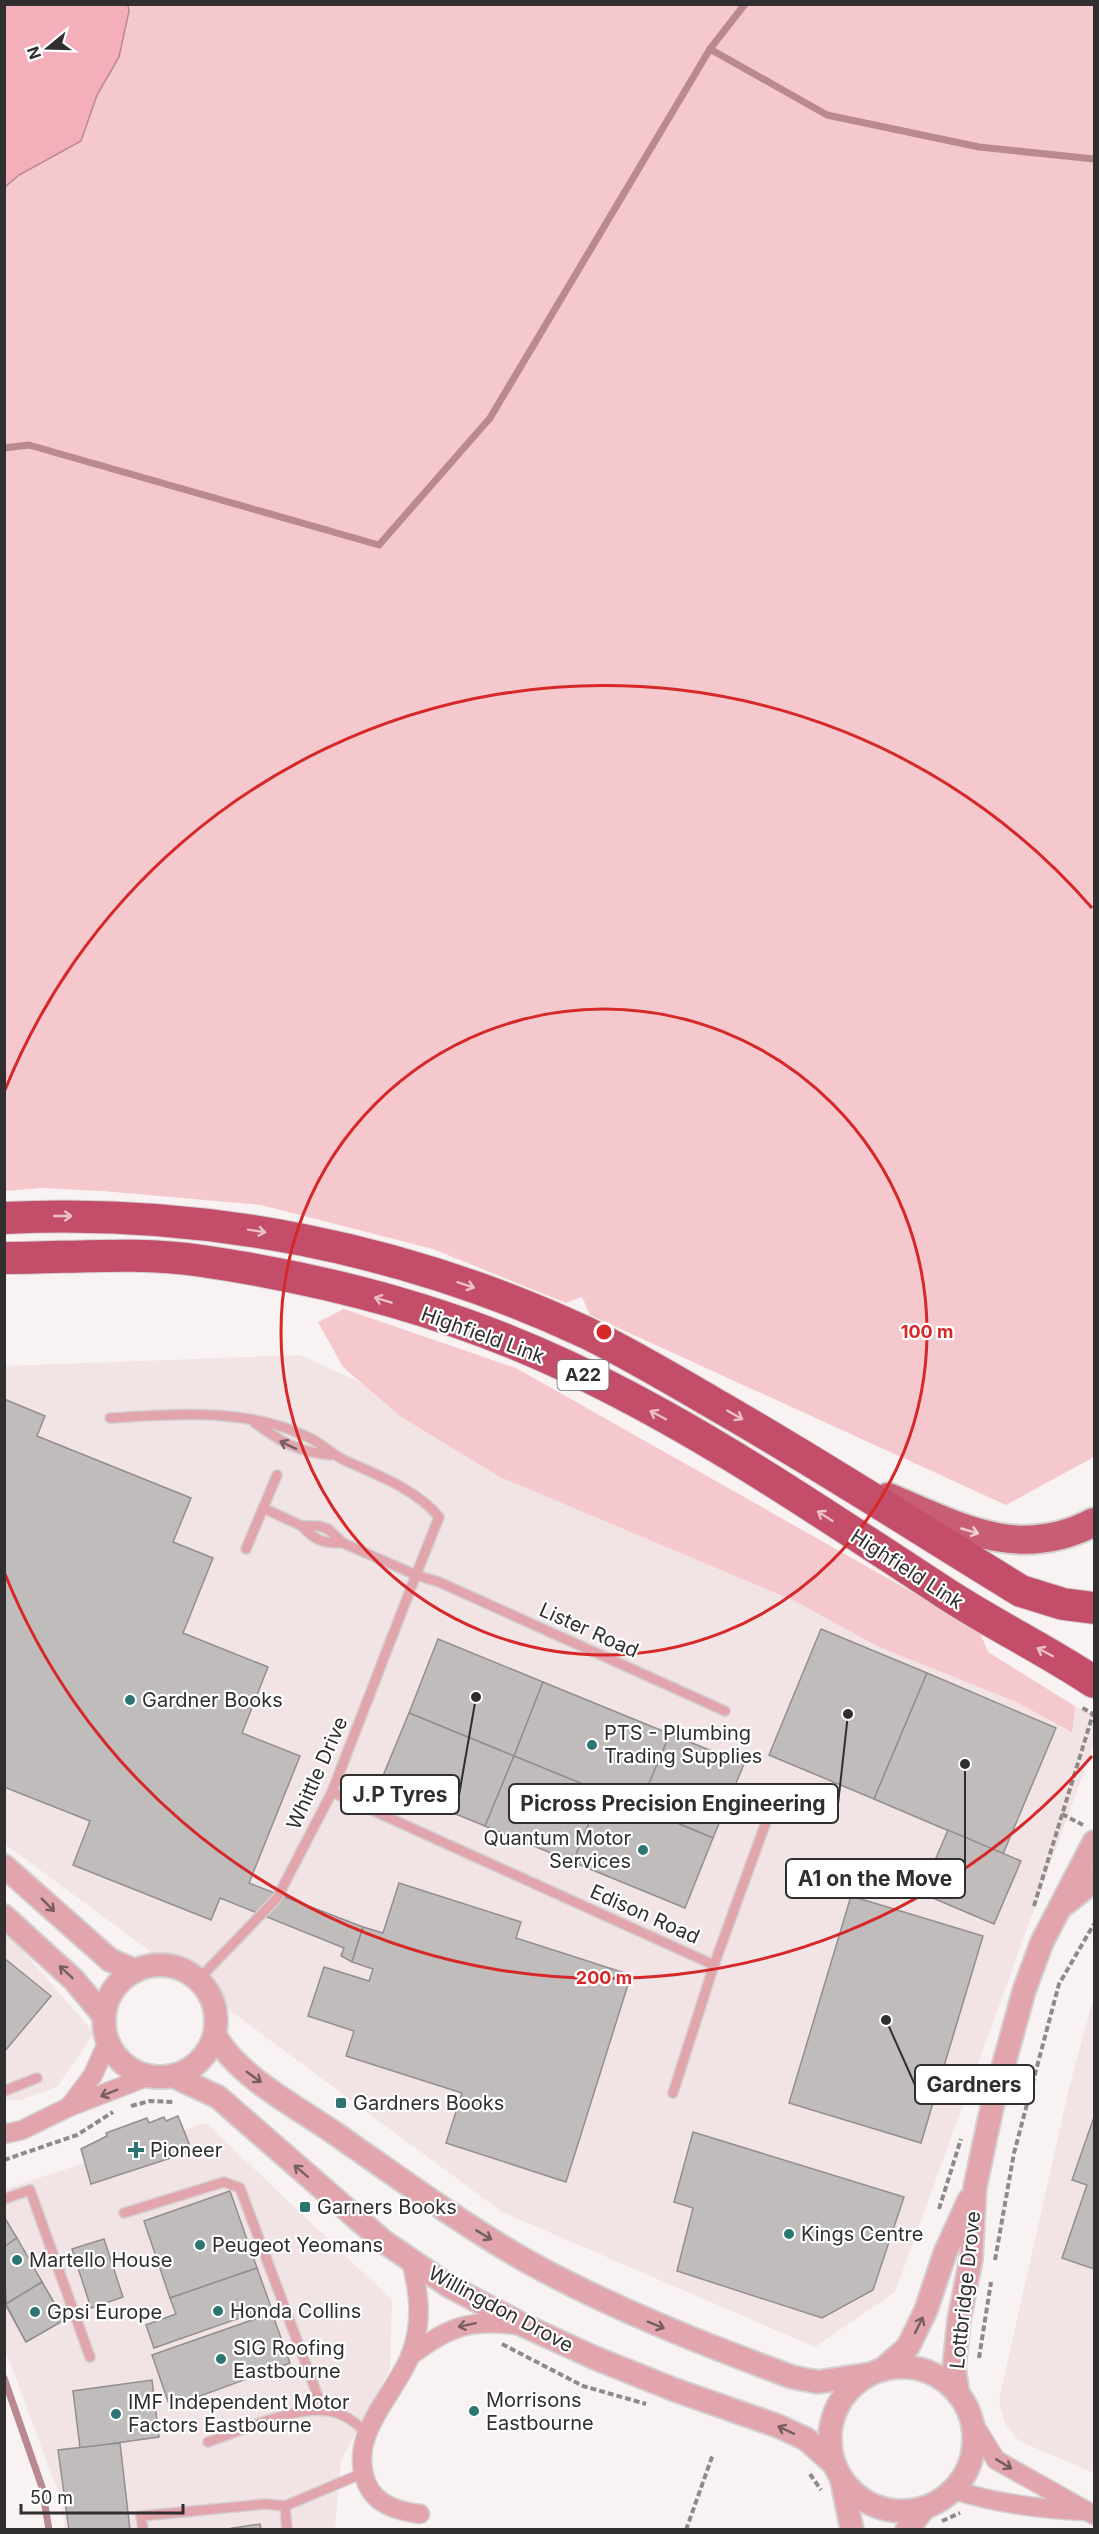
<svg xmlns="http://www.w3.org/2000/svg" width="1099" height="2534" viewBox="0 0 1099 2534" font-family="Inter,sans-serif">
<rect width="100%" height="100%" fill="#f8f2f3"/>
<g fill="#f2e3e5">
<path d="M300,1355L1094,1715V1744L895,2292L815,2347L502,2212L5,1844V1366Z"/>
<path d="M4,1930L94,2033L57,2087L20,2100H5Z"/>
<path d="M1094,1996V2473L1019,2441L1005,2424L999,2400L1069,2088Z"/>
<path d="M206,2123L392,2300L390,2369L341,2461L335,2529H65L61,2500L5,2349V2189Z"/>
</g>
<g fill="#f5c8ce">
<path d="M128,5H1094V1457L1006,1505L590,1315L582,1297L566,1303L433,1249L261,1205L103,1191L40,1188L5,1191L4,187L19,175L81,141L97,95L119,57L129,11Z"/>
<path d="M344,1309L516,1368L979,1630L988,1652L1075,1706L1072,1732L1014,1701L877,1646L797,1602L500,1477L400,1416L343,1367L318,1322Z"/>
</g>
<path fill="#f5afba" stroke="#ba8890" stroke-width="1.5" d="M5,4L128,5L129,11L119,57L97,95L81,141L19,175L5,187Z"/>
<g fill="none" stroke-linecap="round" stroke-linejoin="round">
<g stroke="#ba8890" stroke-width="7">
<path d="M710,49L827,115L979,147L1094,159"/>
<path d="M4,448L29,445L379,545L490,418L710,49L745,4"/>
<path d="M4,2378L42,2487L49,2530"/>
</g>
</g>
<g fill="#c1bcbc" stroke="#938e8f" stroke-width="1.5">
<path d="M4,1399L45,1416L37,1436L191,1498L173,1542L213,1558L183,1633L268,1667L242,1733L300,1756L249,1883L363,1927L352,1962L341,1956L344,1948L220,1898L211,1920L73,1865L90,1821L4,1787Z"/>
<path d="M821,1629L927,1673L874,1799L769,1755Z"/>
<path d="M438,1639L543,1682L514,1756L409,1713Z"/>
<path d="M927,1673L1056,1728L1003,1854L874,1799Z"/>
<path d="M543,1682L670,1734L639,1807L514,1756Z"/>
<path d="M409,1713L514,1756L485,1826L380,1783Z"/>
<path d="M670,1734L744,1764L713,1838L639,1807Z"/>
<path d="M514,1756L602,1792L573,1862L485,1826Z"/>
<path d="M602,1792L713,1838L685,1908L573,1862Z"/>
<path d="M948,1830L1021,1861L994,1924L921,1893Z"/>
<path d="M399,1883L521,1922L516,1938L631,1975L566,2182L446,2143L462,2093L346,2056L354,2031L308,2016L324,1967L369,1981L373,1969L352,1962L363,1927L383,1933Z"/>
<path d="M851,1896L983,1936L921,2143L789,2103Z"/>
<path d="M4,1958L51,1996L4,2052Z"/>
<path d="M178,2116L192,2151L91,2184L81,2149L107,2136L106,2133L147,2118L149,2123L164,2117L166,2121Z"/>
<path d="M1094,2117V2269L1062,2258L1087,2185L1072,2180Z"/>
<path d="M693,2132L904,2197L873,2290L822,2318L677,2271L693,2208L674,2202Z"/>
<path d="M230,2191L257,2268L170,2298L144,2221Z"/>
<path d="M4,2217L64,2320L26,2342L4,2302Z"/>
<path d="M4,2217L17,2238L4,2247Z"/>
<path d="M17,2238L42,2282L6,2304L4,2247Z"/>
<path d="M104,2239L123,2297L91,2308L72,2249Z"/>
<path d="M257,2268L271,2307L154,2348L146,2325L176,2314L170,2298Z"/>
<path d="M42,2282L64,2320L26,2342L6,2304Z"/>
<path d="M272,2313L290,2363L170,2407L152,2355Z"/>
<path d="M152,2380L159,2437L80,2448L73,2391Z"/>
<path d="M120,2443L130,2530H69L58,2450Z"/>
<path d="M260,2524L261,2530H220Z"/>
</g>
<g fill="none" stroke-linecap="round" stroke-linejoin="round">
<g stroke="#d4cfd0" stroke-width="12">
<g id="service">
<path d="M110,1418C178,1414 249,1407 312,1439C324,1446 333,1455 346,1461C378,1475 417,1490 439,1517L416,1575L343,1543L328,1529L319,1526H302L263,1508"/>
<path d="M255,1423C281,1442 298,1452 331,1455"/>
<path d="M302,1526C315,1541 323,1543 343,1543"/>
<path d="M246,1549L277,1475"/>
<path d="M332,1792L714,1965"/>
<path d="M198,1980L277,1898L332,1792L416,1575L439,1582L725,1711"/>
<path d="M4,2091L37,2078"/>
<path d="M673,2093L714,1965L774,1800"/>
<path d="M4,2199L30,2190L90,2357"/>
<path d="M124,2213L224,2182L240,2188L323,2410"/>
<path d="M208,2442C241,2431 300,2403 333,2412C347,2415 358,2425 368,2434"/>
<path d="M285,2506L287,2530"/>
<path d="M143,2530L141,2516L266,2504L285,2506L363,2473"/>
</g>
</g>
<g stroke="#d4cfd0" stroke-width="21">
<g id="minor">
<path d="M69,2107L93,2075L108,2041"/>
<path d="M4,2134L22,2130L69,2107L149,2076"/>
<path d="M411,2260C419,2293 423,2321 411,2354C395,2396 346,2435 367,2484C376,2505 398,2511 420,2514"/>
<path d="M410,2356C448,2327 469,2319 516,2325"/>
<path d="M970,2418L996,2460L1094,2515"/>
<path d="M954,2490C995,2503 1040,2509 1083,2511"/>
</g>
</g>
<g stroke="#d4cfd0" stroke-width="26">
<g id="tertiary">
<path d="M4,1866L110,1960L136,1971"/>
<path d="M1065,1904L1094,1881"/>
<path d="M4,1916L74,1980L104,2016"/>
<circle cx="160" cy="2021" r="56"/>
<path d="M215,2035C236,2075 295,2106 333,2132C398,2177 461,2224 530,2263C614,2309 703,2344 792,2377L818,2382L870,2374"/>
<path d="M173,2076L218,2097L383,2241L449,2286L525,2326L595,2358L675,2390L778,2426L806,2439L833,2463"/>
<circle cx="902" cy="2439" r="72"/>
<path d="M882,2370L908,2347L926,2310L945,2253L969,2200"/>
<path d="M958,2394L954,2368L959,2320L971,2259L975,2187L992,2107L1024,1991L1042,1942L1094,1842"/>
<path d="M842,2481L852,2530"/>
<path d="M907,2530L924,2508"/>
</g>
</g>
<g stroke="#d4cfd0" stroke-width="32">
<path id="primary" d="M888,1497C958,1526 1018,1562 1094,1522"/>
</g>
<g stroke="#d4cfd0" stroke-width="34">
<g id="trunk">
<path d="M4,1218C205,1208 405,1248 587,1333C630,1354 672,1379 713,1403C818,1463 918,1528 1021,1591L1063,1604L1094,1608"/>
<path d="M4,1258C70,1258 138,1251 202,1261C326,1279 451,1312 564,1365C698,1427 822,1513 945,1593C994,1625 1046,1650 1094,1682"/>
</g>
</g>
<g stroke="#8e8a8a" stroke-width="4" stroke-dasharray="6 3" stroke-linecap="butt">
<path d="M1062,1814L1083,1825"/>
<path d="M1034,1906L1093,1714L1081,1707"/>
<path d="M131,2106L150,2101L174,2102"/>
<path d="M4,2160L77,2135L113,2112"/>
<path d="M939,2209L961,2139"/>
<path d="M995,2260L1014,2153L1059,1984L1094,1924"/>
<path d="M502,2344L583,2386L646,2404"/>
<path d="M979,2358L991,2282"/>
<path d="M810,2474L821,2490"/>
<path d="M942,2521L960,2513"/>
<path d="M686,2530L713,2454"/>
</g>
<use href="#service" stroke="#e2a5ae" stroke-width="9"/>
<use href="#minor" stroke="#e2a5ae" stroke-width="18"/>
<use href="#tertiary" stroke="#e2a5ae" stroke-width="22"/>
<use href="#primary" stroke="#c95d74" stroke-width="28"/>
<use href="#trunk" stroke="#c44e6a" stroke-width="32"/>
</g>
<defs><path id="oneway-shaft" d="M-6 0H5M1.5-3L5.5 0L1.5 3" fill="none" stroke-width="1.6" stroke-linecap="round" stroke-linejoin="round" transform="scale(1.5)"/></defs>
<g stroke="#eac1cb">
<use href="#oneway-shaft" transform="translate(63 1216)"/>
<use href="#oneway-shaft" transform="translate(257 1231) rotate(9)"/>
<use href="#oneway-shaft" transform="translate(466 1285) rotate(19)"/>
<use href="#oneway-shaft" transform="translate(383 1300) rotate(-163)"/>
<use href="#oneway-shaft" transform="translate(658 1415) rotate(-152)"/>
<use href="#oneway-shaft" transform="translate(735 1415) rotate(30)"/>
<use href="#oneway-shaft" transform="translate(825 1516) rotate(-147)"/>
<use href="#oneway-shaft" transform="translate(1045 1652) rotate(-152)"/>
</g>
<g stroke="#775e61">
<use href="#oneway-shaft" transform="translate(288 1445) rotate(-155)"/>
<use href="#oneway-shaft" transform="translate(48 1905) rotate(45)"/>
<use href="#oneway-shaft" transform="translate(66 1972) rotate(-137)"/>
<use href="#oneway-shaft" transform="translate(254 2077) rotate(36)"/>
<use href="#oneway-shaft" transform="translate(109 2093) rotate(158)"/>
<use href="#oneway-shaft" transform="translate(301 2171) rotate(-139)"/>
<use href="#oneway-shaft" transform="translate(484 2235) rotate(31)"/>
<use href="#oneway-shaft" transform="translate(467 2325) rotate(168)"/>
<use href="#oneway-shaft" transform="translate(656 2325) rotate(22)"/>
<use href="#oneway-shaft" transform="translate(919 2325) rotate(-64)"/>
<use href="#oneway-shaft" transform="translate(786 2430) rotate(-155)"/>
<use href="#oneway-shaft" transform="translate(1004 2464) rotate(31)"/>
</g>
<use stroke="#efced5" href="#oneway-shaft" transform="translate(970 1531) rotate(16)"/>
<g fill="none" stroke="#d62828" stroke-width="3">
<circle cx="604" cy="1332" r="323"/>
<path d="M1092 1756A646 646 0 0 1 5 1574M5 1090A646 646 0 0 1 1092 908"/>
</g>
<g fill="#2c7570" stroke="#fff" stroke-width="2">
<circle cx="130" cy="1700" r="6"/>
<circle cx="592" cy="1745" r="6"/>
<circle cx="643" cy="1850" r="6"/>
<rect x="335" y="2097" width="12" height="12" rx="3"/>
<path d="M133 2141h6v6h6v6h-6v6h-6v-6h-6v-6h6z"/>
<rect x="299" y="2201" width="12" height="12" rx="3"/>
<circle cx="789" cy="2234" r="6"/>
<circle cx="200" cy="2245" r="6"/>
<circle cx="17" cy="2260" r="6"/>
<circle cx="218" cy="2311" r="6"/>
<circle cx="35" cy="2312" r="6"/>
<circle cx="221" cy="2359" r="6"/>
<circle cx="474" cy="2411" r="6"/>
<circle cx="116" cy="2414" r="6"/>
</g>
<g text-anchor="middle" stroke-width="4.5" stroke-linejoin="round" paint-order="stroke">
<rect fill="#fff" stroke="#6e6d6d" stroke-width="1.5" x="557.5" y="1360" width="51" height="30" rx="4.5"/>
<g font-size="18" font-weight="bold" fill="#302e2e">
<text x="583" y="1381">A22</text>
</g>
<g font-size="20" fill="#302e2e" stroke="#fff">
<text transform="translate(483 1335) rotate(20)" y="7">Highfield Link</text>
<text transform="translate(907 1569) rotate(33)" y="7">Highfield Link</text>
<text transform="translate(589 1630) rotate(24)" y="7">Lister Road</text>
<text transform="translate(317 1773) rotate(-66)" y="7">Whittle Drive</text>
<text transform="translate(645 1914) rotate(24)" y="7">Edison Road</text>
<text transform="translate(965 2290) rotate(-84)" y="7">Lottbridge Drove</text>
<text transform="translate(501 2309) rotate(28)" y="7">Willingdon Drove</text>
</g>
<g font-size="20" fill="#302e2e" stroke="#fff" text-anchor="start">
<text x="142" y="1707">Gardner Books</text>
<text x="604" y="1740">PTS - Plumbing<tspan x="604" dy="23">Trading Supplies</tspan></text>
<text x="631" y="1845" text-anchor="end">Quantum Motor<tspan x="631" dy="23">Services</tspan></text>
<text x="353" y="2110">Gardners Books</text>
<text x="150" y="2157">Pioneer</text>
<text x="317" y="2214">Garners Books</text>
<text x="801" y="2241">Kings Centre</text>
<text x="212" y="2252">Peugeot Yeomans</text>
<text x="29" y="2267">Martello House</text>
<text x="230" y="2318">Honda Collins</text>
<text x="47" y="2319">Gpsi Europe</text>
<text x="233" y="2355">SIG Roofing<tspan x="233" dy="23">Eastbourne</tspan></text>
<text x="486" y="2407">Morrisons<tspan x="486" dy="23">Eastbourne</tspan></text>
<text x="128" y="2409">IMF Independent Motor<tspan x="128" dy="23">Factors Eastbourne</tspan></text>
</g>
</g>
<circle cx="604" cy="1332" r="9" fill="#d62828" stroke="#fff" stroke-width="3"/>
<g font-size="18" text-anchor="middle" font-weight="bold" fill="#d62828" stroke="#fff" stroke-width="4.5" stroke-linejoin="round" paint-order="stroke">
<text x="927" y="1338">100 m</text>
<text x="604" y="1984">200 m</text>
</g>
<path fill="none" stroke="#302e2e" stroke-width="2" d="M476 1697L459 1795M848 1714L838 1804M965 1764L965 1879M886 2020L915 2085"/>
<g fill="#302e2e" stroke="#fff" stroke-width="2">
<circle cx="476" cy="1697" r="6"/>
<circle cx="848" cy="1714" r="6"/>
<circle cx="965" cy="1764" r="6"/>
<circle cx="886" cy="2020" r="6"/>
</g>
<g fill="#fff" stroke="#302e2e" stroke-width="2">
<rect x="341" y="1775" width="118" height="39" rx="6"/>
<rect x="509" y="1784" width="329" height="39" rx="6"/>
<rect x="786" y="1859" width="179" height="39" rx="6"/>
<rect x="915" y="2065" width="119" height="39" rx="6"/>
</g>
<g font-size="21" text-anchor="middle" font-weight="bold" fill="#302e2e">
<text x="400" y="1802">J.P Tyres</text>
<text x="673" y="1811">Picross Precision Engineering</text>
<text x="875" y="1886">A1 on the Move</text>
<text x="974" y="2092">Gardners</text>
</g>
<rect width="1099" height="2534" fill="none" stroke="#302e2e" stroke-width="12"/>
<g transform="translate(48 48) rotate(251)" stroke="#ffffff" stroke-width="4.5" paint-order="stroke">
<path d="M0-4.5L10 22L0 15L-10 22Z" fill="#302e2e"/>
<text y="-9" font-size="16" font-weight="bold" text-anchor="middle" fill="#302e2e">N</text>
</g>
<path d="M21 2504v9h162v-9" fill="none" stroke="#302e2e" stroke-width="3"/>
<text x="30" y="2504" font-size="18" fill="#302e2e" stroke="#ffffff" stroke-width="4.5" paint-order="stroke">50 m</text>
</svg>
